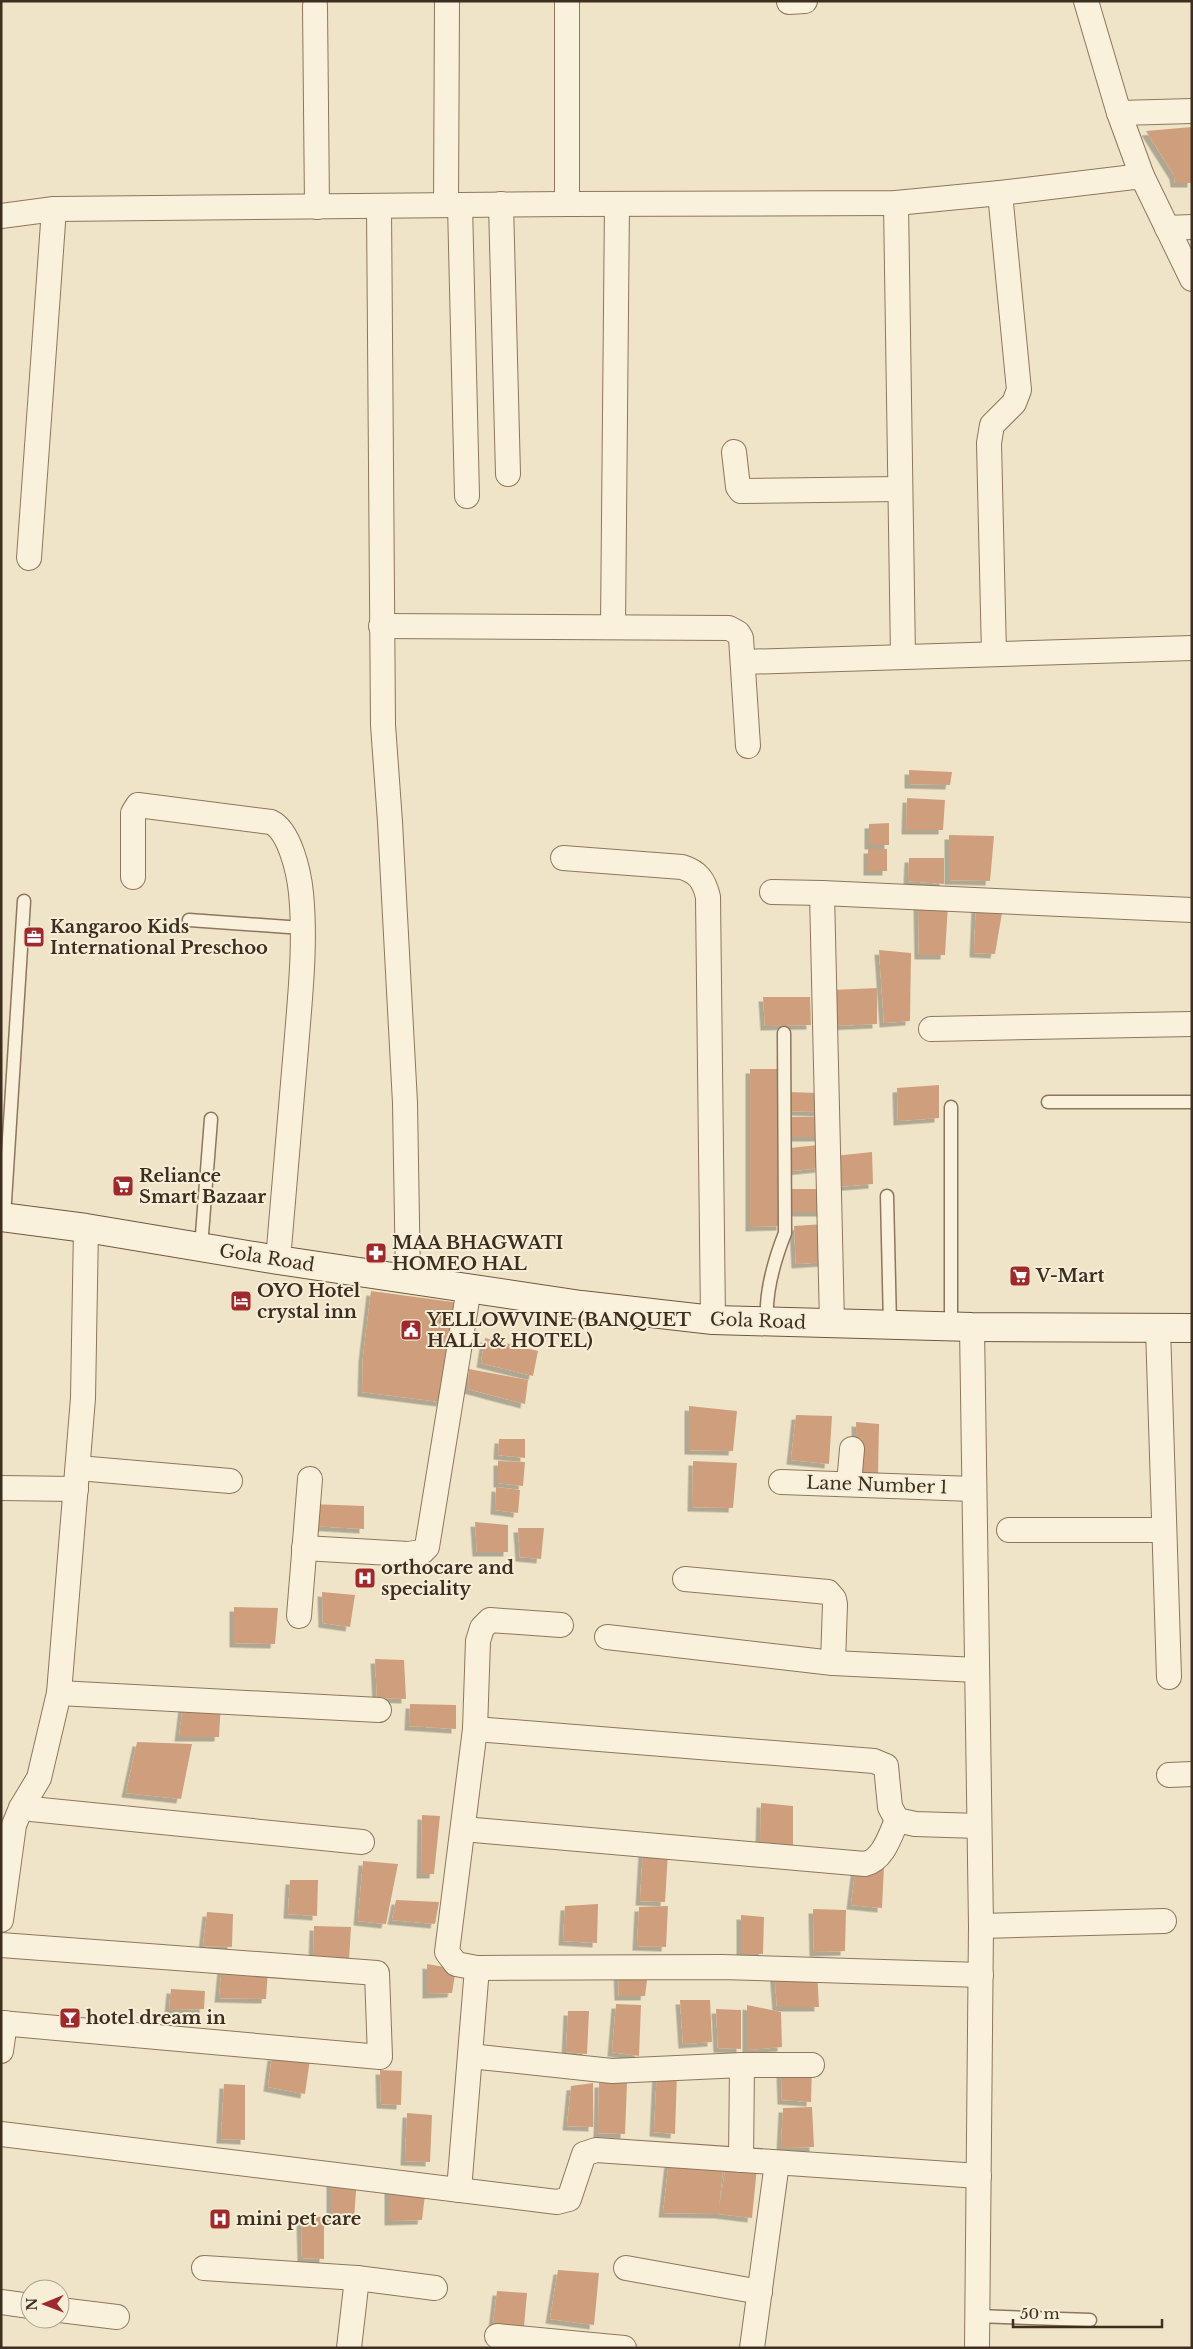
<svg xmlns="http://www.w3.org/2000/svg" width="1193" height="2349" viewBox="0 0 1193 2349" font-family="'Libre Baskerville',serif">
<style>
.building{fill:#cf9f7d;filter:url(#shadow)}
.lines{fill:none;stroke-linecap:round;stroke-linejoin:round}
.lane-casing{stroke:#8d765c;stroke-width:15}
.street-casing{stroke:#8d765c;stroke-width:26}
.secondary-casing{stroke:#6f573f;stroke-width:30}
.lane{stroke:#faf1dc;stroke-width:12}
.street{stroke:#faf1dc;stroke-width:24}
.secondary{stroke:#faf1dc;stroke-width:28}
.labels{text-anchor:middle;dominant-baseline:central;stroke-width:4;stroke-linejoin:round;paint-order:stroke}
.poi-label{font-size:18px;font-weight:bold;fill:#3d2e20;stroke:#f7eed8;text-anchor:start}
.street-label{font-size:18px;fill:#3d2e20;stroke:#f7eed8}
</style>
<defs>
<filter id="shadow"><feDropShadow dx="-4.5" dy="4.5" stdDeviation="0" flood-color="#0004"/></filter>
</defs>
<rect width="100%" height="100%" fill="#f0e4c8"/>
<g class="building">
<path d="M1192,127V183H1175L1174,175L1146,131Z"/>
<path d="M909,770L952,772L950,785L909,784Z"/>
<path d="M907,798L945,800L943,830H906Z"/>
<path d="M889,823V845H869V824Z"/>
<path d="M949,835L994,836L990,881L949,880Z"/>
<rect x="868" y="849" width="19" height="22"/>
<path d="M909,858H944V884L908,881Z"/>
<path d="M918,903L948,904L945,955H919Z"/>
<path d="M976,905L1003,907L995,954L974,953Z"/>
<path d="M879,950L911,953L910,1021L884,1023Z"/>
<path d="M877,988V1024L832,1026L831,990Z"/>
<path d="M763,997H810L811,1025L765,1026Z"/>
<path d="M750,1069H781V1226L750,1227Z"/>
<path d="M939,1085V1118L898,1121L897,1088Z"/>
<path d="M788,1092L820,1093V1112L788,1111Z"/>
<rect x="788" y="1117" width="32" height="20"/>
<path d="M818,1145L820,1168L792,1171L790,1148Z"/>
<path d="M872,1152L873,1184L837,1187L834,1156Z"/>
<rect x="791" y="1189" width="32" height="23"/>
<path d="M824,1224L826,1262L796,1264L794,1226Z"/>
<path d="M371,1291L460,1303L441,1402L362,1392L363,1357Z"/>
<path d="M485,1338L538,1351L533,1376L481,1363Z"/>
<path d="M469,1369L528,1380L525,1404L468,1389Z"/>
<path d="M689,1406L737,1411L733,1451L689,1450Z"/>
<path d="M796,1415L832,1416L829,1464L791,1460Z"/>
<path d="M856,1422L879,1424L878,1476L857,1472Z"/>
<path d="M499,1439H525V1458L498,1455Z"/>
<path d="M498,1461L525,1462L523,1486L498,1483Z"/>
<path d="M693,1461L737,1463L733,1508L692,1507Z"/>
<path d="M496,1487L520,1490L518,1513L495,1510Z"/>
<path d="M311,1504L364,1506V1529L312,1526Z"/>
<path d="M475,1522L508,1525V1552H477Z"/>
<path d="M518,1528H544L541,1559L520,1557Z"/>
<path d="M322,1592L355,1595L350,1627L323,1623Z"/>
<path d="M234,1607L278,1608L275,1644L234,1643Z"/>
<path d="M375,1659L404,1660L406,1699L377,1698Z"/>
<path d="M221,1702L219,1737H179L183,1706Z"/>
<path d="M410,1704L456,1705V1729L409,1726Z"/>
<path d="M137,1742L192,1744L181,1799L126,1793Z"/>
<path d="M761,1803L793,1806V1845L760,1842Z"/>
<path d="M422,1815L440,1816L434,1874H421Z"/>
<path d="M643,1851L668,1853L665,1902L640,1901Z"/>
<path d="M363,1861L398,1864L386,1924L358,1921Z"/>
<path d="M856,1865L884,1866L882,1908L851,1905Z"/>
<path d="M290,1880H318L317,1916L288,1914Z"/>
<path d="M396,1900L439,1902L435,1924L392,1920Z"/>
<path d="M598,1904L597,1943L563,1941L565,1906Z"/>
<path d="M668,1906L666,1947L637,1946L639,1907Z"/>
<path d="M813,1909L846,1910L845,1951L814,1952Z"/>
<path d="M207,1912L233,1914L232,1947L203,1946Z"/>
<path d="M741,1915L764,1917L763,1954H741Z"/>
<path d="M314,1926L351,1927L349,1960L313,1958Z"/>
<path d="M427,1964L456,1969L452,1993L427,1994Z"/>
<path d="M222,1966L268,1970L266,1999L219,1998Z"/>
<path d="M618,1967L648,1972L645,1996H619Z"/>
<path d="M774,1968L817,1970L819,2007H777Z"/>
<path d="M171,1989L205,1991L204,2009L169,2010Z"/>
<path d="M680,2000H710L712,2042L683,2044Z"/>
<path d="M616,2004L641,2005L639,2056L612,2052Z"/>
<path d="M747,2005L781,2012L782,2047L747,2050Z"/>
<path d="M716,2009L741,2010V2049L718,2048Z"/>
<path d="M568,2011H589L587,2054L566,2052Z"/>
<path d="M272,2056L310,2059L305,2094L268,2087Z"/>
<path d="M812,2065L811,2102L782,2100L781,2070Z"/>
<path d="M380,2070L402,2071L401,2105L381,2104Z"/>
<path d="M657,2070L677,2073L675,2134L654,2132Z"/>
<path d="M593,2083V2127L567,2126L571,2086Z"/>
<path d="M599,2083H627L625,2134L598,2133Z"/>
<path d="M224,2084L245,2085V2140L221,2139Z"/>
<path d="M812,2107L814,2147L781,2148L783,2108Z"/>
<path d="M407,2113L432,2115L430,2162L405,2161Z"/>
<path d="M724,2159L719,2208L727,2159L757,2167L752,2218L719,2214L663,2213L669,2161Z"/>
<path d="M331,2177H357L354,2219L331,2218Z"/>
<path d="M389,2185L426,2186L422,2220L389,2221Z"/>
<path d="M301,2216L324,2217V2259L302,2258Z"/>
<path d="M558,2270L599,2273L594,2325L550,2319Z"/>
<path d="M497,2291L527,2293L524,2327L493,2324Z"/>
</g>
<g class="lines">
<g class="lane-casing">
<g id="lane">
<path d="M189,920L302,928"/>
<path d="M1048,1102H1192"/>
<path d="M887,1196L890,1325"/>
<path d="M4,1217L24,901"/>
<path d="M201,1247L211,1119"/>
<path d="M767,1321C765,1292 774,1261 785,1233L784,1033"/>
<path d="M951,1326V1107"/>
<path d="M976,2316L1090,2320"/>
</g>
</g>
<g class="street-casing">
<g id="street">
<path d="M1086,1L1119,113L1142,176"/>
<path d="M789,2L805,1"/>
<path d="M315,6L317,207"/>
<path d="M1119,113L1192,111"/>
<path d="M896,203L903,657"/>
<path d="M501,204L508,474"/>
<path d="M567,204V1"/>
<path d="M446,205L447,1"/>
<path d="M460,205L467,496"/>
<path d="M379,206L383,725L390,822L405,1103L408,1279"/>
<path d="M1,216L54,209L567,204L896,203L1000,193L1142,176L1192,279"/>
<path d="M1167,228L1192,227"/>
<path d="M734,452L738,487L741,491L900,489"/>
<path d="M29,558L54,209"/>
<path d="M381,626L729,628L738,633L741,638L748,746"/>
<path d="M613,626L617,204"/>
<path d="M994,654L989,443L992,425L1014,403L1019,390L1000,193"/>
<path d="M743,662L1192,648"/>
<path d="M563,858L682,867C698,872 704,880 708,897L713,1320"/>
<path d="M133,877V813L138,805L271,822C290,831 299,873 301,893C306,944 300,997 296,1048C290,1119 284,1189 278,1260"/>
<path d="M772,892L822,893L1192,910"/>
<path d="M822,893L832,1323"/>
<path d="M931,1029L1192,1024"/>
<path d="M972,1327L981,1926L977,2348"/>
<path d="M1158,1328L1169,1677"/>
<path d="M78,1468L230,1481"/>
<path d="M781,1482L973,1489"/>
<path d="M849,1484L852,1449"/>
<path d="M1,1488L76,1489"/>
<path d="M1009,1530H1164"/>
<path d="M304,1548L408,1554L422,1552L427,1547L469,1288"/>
<path d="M685,1579L828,1592L834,1599L835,1604L833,1663"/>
<path d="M299,1616L310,1479"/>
<path d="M561,1625L490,1620L482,1628L478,1641L475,1729L447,1952L456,1964L477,1968L722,1967L981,1975"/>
<path d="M607,1637L833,1663L977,1670"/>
<path d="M59,1693L379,1710"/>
<path d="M475,1729L874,1761L886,1766L890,1807L897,1820L915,1824L979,1826"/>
<path d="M1169,1775L1192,1774"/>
<path d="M21,1808L362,1842"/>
<path d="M463,1829L865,1864C883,1860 890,1836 897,1820"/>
<path d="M1,1920L14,1825L21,1808L39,1778L59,1693L83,1398L86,1228"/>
<path d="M981,1926L1164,1921"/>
<path d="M1,1945L377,1973L380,2057L1,2023"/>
<path d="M1,2051L5,2023"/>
<path d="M470,2056L612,2071L742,2065H812"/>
<path d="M1,2134L557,2202L569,2199L584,2154L596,2150L979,2176"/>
<path d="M741,2160L742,2065"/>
<path d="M459,2190L477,1968"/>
<path d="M204,2268L357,2278L435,2288"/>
<path d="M626,2268L760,2292"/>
<path d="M1,2302L30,2306"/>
<path d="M60,2310L117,2317"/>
<path d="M497,2336L624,2348"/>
<path d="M349,2348L357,2278"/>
<path d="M752,2348L777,2163"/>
</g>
</g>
<g class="secondary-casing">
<path id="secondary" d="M1,1217L86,1228L278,1260L581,1305L713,1320L972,1327L1192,1328"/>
</g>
<use href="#lane" class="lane"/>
<use href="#street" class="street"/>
<use href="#secondary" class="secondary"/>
</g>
<defs>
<g id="office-square" transform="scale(1.125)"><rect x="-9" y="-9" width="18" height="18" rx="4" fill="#9e2a2b" stroke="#f7eed8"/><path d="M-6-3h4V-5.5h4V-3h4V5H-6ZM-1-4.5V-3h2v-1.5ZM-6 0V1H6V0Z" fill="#fff"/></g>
<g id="supermarket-square" transform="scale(1.125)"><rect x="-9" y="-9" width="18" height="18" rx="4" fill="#9e2a2b" stroke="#f7eed8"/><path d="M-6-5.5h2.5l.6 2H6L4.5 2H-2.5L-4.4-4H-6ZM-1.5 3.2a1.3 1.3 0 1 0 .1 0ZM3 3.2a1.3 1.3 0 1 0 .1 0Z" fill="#fff"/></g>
<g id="pharmacy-square" transform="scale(1.125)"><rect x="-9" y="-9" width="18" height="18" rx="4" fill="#9e2a2b" stroke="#f7eed8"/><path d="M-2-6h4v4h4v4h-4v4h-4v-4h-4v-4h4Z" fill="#fff"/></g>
<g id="hotel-square" transform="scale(1.125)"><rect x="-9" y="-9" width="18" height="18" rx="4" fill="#9e2a2b" stroke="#f7eed8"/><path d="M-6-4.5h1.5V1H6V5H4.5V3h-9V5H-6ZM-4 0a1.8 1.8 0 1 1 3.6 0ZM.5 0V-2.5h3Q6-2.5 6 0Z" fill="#fff"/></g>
<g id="civic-square" transform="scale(1.125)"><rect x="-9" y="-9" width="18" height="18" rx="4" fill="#9e2a2b" stroke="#f7eed8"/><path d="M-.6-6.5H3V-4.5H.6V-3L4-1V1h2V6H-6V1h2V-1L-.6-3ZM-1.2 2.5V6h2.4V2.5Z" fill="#fff"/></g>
<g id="hospital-square" transform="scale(1.125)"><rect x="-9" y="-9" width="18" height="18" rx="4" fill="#9e2a2b" stroke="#f7eed8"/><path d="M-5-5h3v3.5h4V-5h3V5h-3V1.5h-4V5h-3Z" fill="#fff"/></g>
<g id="bar-square" transform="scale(1.125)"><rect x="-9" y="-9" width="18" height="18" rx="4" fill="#9e2a2b" stroke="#f7eed8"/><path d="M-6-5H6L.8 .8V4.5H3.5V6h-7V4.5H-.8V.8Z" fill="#fff"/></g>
</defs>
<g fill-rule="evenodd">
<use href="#office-square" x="34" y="937"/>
<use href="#supermarket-square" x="123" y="1186"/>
<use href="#pharmacy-square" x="376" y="1253"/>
<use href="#supermarket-square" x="1020" y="1276"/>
<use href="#hotel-square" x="241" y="1301"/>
<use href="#civic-square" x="411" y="1330"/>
<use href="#hospital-square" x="365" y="1578"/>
<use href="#bar-square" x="70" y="2018"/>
<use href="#hospital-square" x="220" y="2219"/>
</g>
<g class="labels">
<g class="poi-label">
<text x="50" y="927">Kangaroo Kids<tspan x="50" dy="21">International Preschoo</tspan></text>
<text x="139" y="1176">Reliance<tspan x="139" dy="21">Smart Bazaar</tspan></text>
<text x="392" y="1243">MAA BHAGWATI<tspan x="392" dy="21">HOMEO HAL</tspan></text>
<text x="1036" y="1276">V-Mart</text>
<text x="257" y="1291">OYO Hotel<tspan x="257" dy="21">crystal inn</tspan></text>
<text x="427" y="1320">YELLOWVINE (BANQUET<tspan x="427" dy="21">HALL &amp; HOTEL)</tspan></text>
<text x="381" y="1568">orthocare and<tspan x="381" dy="21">speciality</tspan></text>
<text x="86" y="2018">hotel dream in</text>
<text x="236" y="2219">mini pet care</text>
</g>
<g class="street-label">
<text transform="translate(267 1258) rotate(9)">Gola Road</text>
<text transform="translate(758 1321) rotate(2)">Gola Road</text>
<text transform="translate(877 1485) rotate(2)">Lane Number 1</text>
</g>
</g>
<rect width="1193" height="2349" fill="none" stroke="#3d2e20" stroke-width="5"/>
<g transform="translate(45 2304) rotate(269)"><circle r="24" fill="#f7eed8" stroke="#ada18e"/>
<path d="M0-4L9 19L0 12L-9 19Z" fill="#9e2a2b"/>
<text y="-8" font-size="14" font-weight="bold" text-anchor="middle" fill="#3d2e20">N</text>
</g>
<path d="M1013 2319v8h149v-8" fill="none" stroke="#3d2e20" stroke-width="2.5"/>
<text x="1020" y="2319" font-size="15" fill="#3d2e20" stroke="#f7eed8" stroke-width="4" paint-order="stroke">50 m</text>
</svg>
